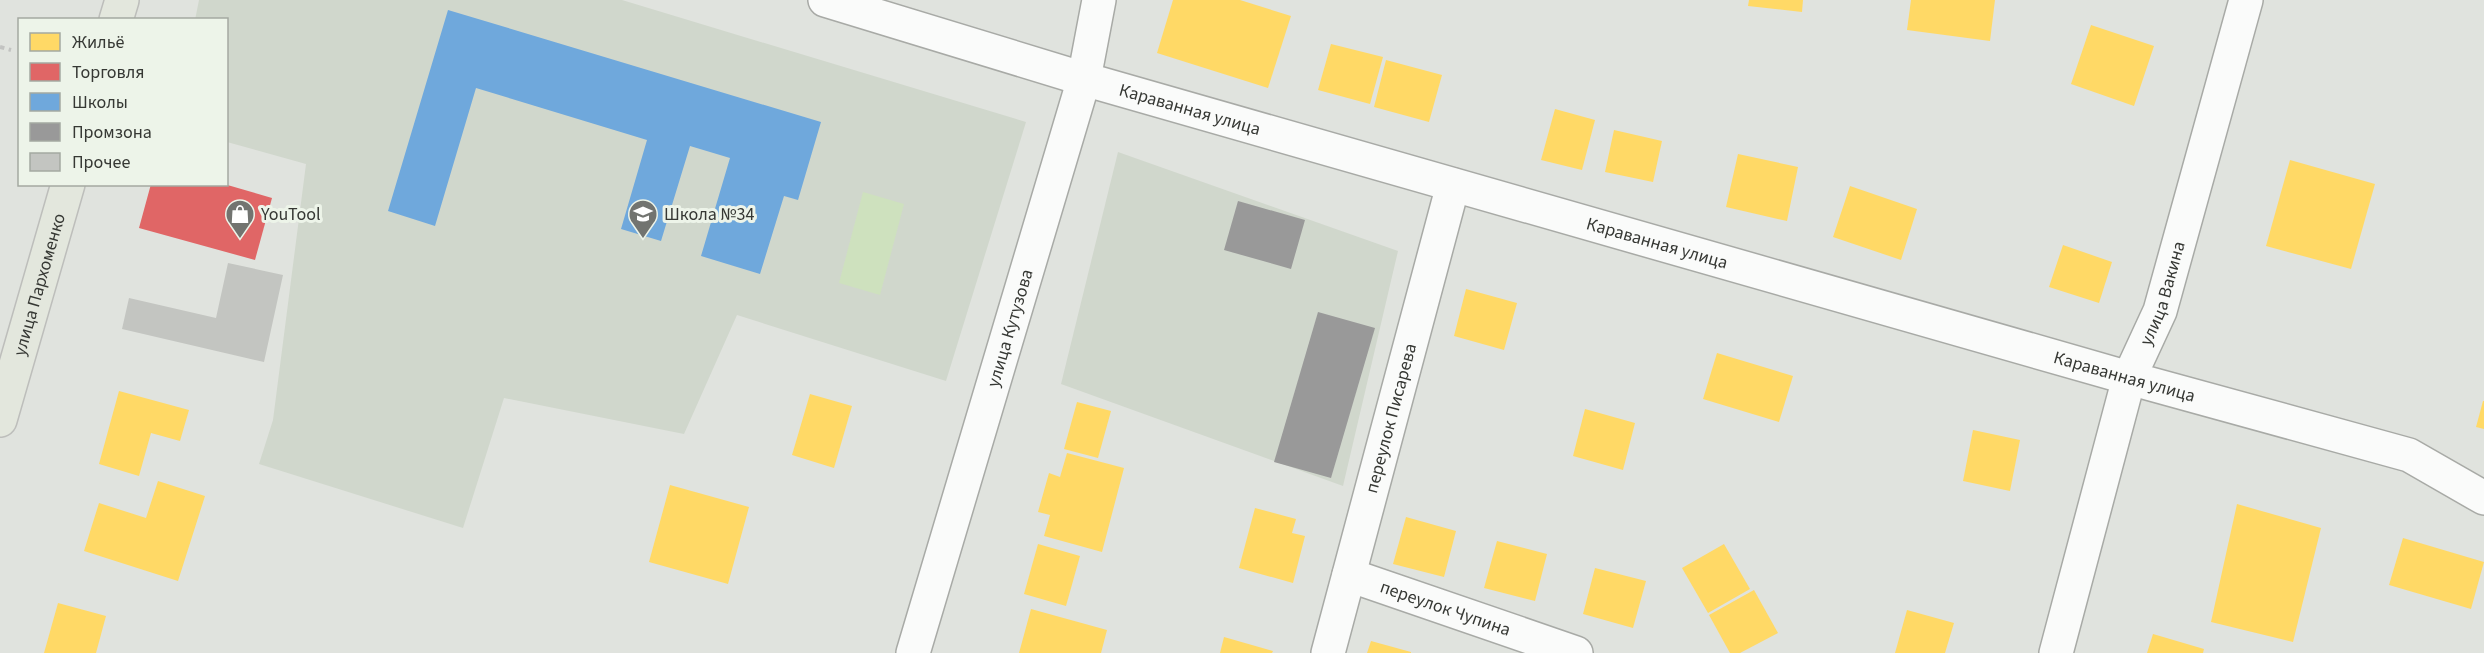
<svg xmlns="http://www.w3.org/2000/svg" width="2484" height="653" viewBox="0 0 2484 653" font-family="'Source Sans 3',sans-serif">
<style>
.built{fill:#d0d7cc}
.green{fill:#cee1be}
.homes{fill:#ffd966}
.shops{fill:#e06666}
.schools{fill:#6fa8dc}
.industry{fill:#999}
.building{fill:#c3c5c1}
.lines{fill:none;stroke-linecap:round;stroke-linejoin:round}
.minor-casing{stroke:#a8aaa6;stroke-width:36}
.major-casing{stroke:#bdbebb;stroke-width:36}
.path{stroke:#c2c3c1;stroke-width:4;stroke-dasharray:4.5 4.5;stroke-linecap:butt}
.minor{stroke:#fafbfa;stroke-width:33}
.major{stroke:#e3e7dd;stroke-width:33}
.labels{text-anchor:middle;dominant-baseline:central;stroke-width:6;stroke-linejoin:round;paint-order:stroke}
.street-label{font-size:18px;fill:#363834;stroke:#edf4e9}
.poi-label{font-size:18px;fill:#363834;stroke:#edf4e9;text-anchor:start}
</style>
<rect width="100%" height="100%" fill="#e0e3de"/>
<g class="built">
<path d="M199,0H622L1026,122L946,381L737,315L684,434L504,398L463,528L259,464L273,420L306,164L227,142L226,20H195Z"/>
<path d="M1118,152L1398,251L1343,486L1061,384Z"/>
</g>
<path class="green" d="M863,192L904,204L880,295L839,283Z"/>
<g class="homes">
<path d="M1173,0H1240L1291,16L1268,88L1157,53Z"/>
<path d="M1749,0H1803L1802,12L1748,6Z"/>
<path d="M1911,0H1995L1990,41L1907,30Z"/>
<path d="M2091,25L2154,46L2134,106L2071,84Z"/>
<path d="M1331,44L1383,57L1370,104L1318,90Z"/>
<path d="M1386,60L1442,75L1429,122L1374,107Z"/>
<path d="M1555,109L1595,120L1582,170L1541,160Z"/>
<path d="M1614,130L1662,141L1653,182L1605,172Z"/>
<path d="M1738,154L1798,167L1787,221L1726,207Z"/>
<path d="M2290,160L2375,184L2351,269L2266,246Z"/>
<path d="M1850,186L1917,209L1901,260L1833,237Z"/>
<path d="M2063,245L2112,262L2099,303L2049,287Z"/>
<path d="M1466,289L1517,303L1504,350L1454,336Z"/>
<path d="M1717,353L1793,376L1779,422L1703,399Z"/>
<path d="M119,391L189,410L180,441L151,433L139,476L99,464Z"/>
<path d="M810,394L852,406L834,468L792,455Z"/>
<path d="M2483,401H2484V429L2476,427Z"/>
<path d="M1077,402L1111,411L1098,458L1064,449Z"/>
<path d="M1585,409L1635,423L1623,470L1573,456Z"/>
<path d="M1973,430L2020,440L2010,491L1963,481Z"/>
<path d="M1067,453L1124,468L1102,552L1044,536L1050,515L1038,512L1049,473L1060,477Z"/>
<path d="M158,481L205,496L178,581L84,551L99,503L146,518Z"/>
<path d="M670,485L749,507L728,584L649,562Z"/>
<path d="M2237,504L2321,528L2293,642L2211,622Z"/>
<path d="M1255,508L1296,519L1292,533L1305,536L1293,583L1239,568Z"/>
<path d="M1406,517L1456,531L1444,577L1393,564Z"/>
<path d="M2403,538L2484,562L2471,609L2389,585Z"/>
<path d="M1497,541L1547,554L1535,601L1484,588Z"/>
<path d="M1038,544L1080,556L1066,606L1024,594Z"/>
<path d="M1724,544L1750,589L1708,613L1682,568Z"/>
<path d="M1595,568L1646,581L1633,628L1583,614Z"/>
<path d="M1754,590L1778,633L1740,653H1730L1709,615Z"/>
<path d="M58,603L106,616L96,653H44Z"/>
<path d="M1031,609L1107,630L1101,653H1019Z"/>
<path d="M1907,610L1954,623L1945,653H1895Z"/>
<path d="M2153,634L2204,649L2203,653H2147Z"/>
<path d="M1224,637L1273,651L1272,653H1220Z"/>
<path d="M1371,641L1411,652V653H1367Z"/>
</g>
<path class="shops" d="M151,184H224L272,198L255,260L139,228Z"/>
<path class="schools" d="M448,10L821,122L798,200L784,196L760,274L701,256L730,158L690,146L661,241L621,229L647,140L476,88L435,226L388,211Z"/>
<g class="industry">
<path d="M1238,201L1305,220L1291,269L1224,250Z"/>
<path d="M1318,312L1375,328L1331,478L1274,462Z"/>
</g>
<path class="building" d="M228,263L283,275L264,362L122,329L129,298L216,318Z"/>
<g class="lines">
<g class="minor-casing">
<g id="minor">
<path id="s1" d="M825,0L1084,79L2129,378L2409,455L2484,498"/>
<path id="s2" d="M1349,575L1576,653"/>
<path id="s3" d="M913,653L1084,79L1099,0"/>
<path id="s4" d="M1328,653L1453,185"/>
<path id="s5" d="M2056,653L2129,378L2160,311L2246,0"/>
</g>
</g>
<g class="major-casing">
<g id="major">
<path d="M116,20L122,0"/>
<path id="s6" d="M0,420L68,184"/>
</g>
</g>
<path class="path" d="M0,47L11,50"/>
<use href="#minor" class="minor"/>
<use href="#major" class="major"/>
</g>
<defs>
<g id="shop-pin" transform="scale(1.5)"><path d="M0 17L-7.5 6A9.5 9.5 0 1 1 7.5 6Z" fill="#727470" stroke="#edf4e9"/><path d="M-5-2.5h2.3a2.7 3.5 0 0 1 5.4 0H5L5.5 6h-11ZM-1.5-2.5h3a1.5 2.3 0 0 0-3 0Z" fill="#fff"/></g>
<g id="school-pin" transform="scale(1.5)"><path d="M0 17L-7.5 6A9.5 9.5 0 1 1 7.5 6Z" fill="#727470" stroke="#edf4e9"/><path d="M0-5L7-2L0 1L-7-2ZM-4 1L0 2.5L4 1V4Q0 6-4 4Z" fill="#fff"/></g>
</defs>
<g fill-rule="evenodd">
<use href="#shop-pin" x="240" y="214"/>
<use href="#school-pin" x="643" y="214"/>
</g>
<g class="labels">
<g class="street-label">
<text stroke="none"><textPath href="#s1" startOffset="381">Караванная улица</textPath></text>
<text stroke="none"><textPath href="#s1" startOffset="867">Караванная улица</textPath></text>
<text stroke="none"><textPath href="#s6" startOffset="141">улица Пархоменко</textPath></text>
<text stroke="none"><textPath href="#s5" startOffset="376">улица Вакина</textPath></text>
<text stroke="none"><textPath href="#s3" startOffset="339">улица Кутузова</textPath></text>
<text stroke="none"><textPath href="#s1" startOffset="1353">Караванная улица</textPath></text>
<text stroke="none"><textPath href="#s4" startOffset="243">переулок Писарева</textPath></text>
<text stroke="none"><textPath href="#s2" startOffset="102">переулок Чупина</textPath></text>
</g>
<g class="poi-label">
<text x="261" y="214">YouTool</text>
<text x="664" y="214">Школа №34</text>
</g>
</g>
<rect x="18" y="18" width="210" height="168" fill="#edf4e9" stroke="#a4a9a1" stroke-width="1.5"/>
<rect x="30" y="33" width="30" height="18" fill="#ffd966" stroke="#a4a9a1" stroke-width="1.5"/>
<text x="72" y="48" font-size="18" fill="#363834">Жильё</text>
<rect x="30" y="63" width="30" height="18" fill="#e06666" stroke="#a4a9a1" stroke-width="1.5"/>
<text x="72" y="78" font-size="18" fill="#363834">Торговля</text>
<rect x="30" y="93" width="30" height="18" fill="#6fa8dc" stroke="#a4a9a1" stroke-width="1.5"/>
<text x="72" y="108" font-size="18" fill="#363834">Школы</text>
<rect x="30" y="123" width="30" height="18" fill="#999999" stroke="#a4a9a1" stroke-width="1.5"/>
<text x="72" y="138" font-size="18" fill="#363834">Промзона</text>
<rect x="30" y="153" width="30" height="18" fill="#c3c5c1" stroke="#a4a9a1" stroke-width="1.5"/>
<text x="72" y="168" font-size="18" fill="#363834">Прочее</text>
</svg>
